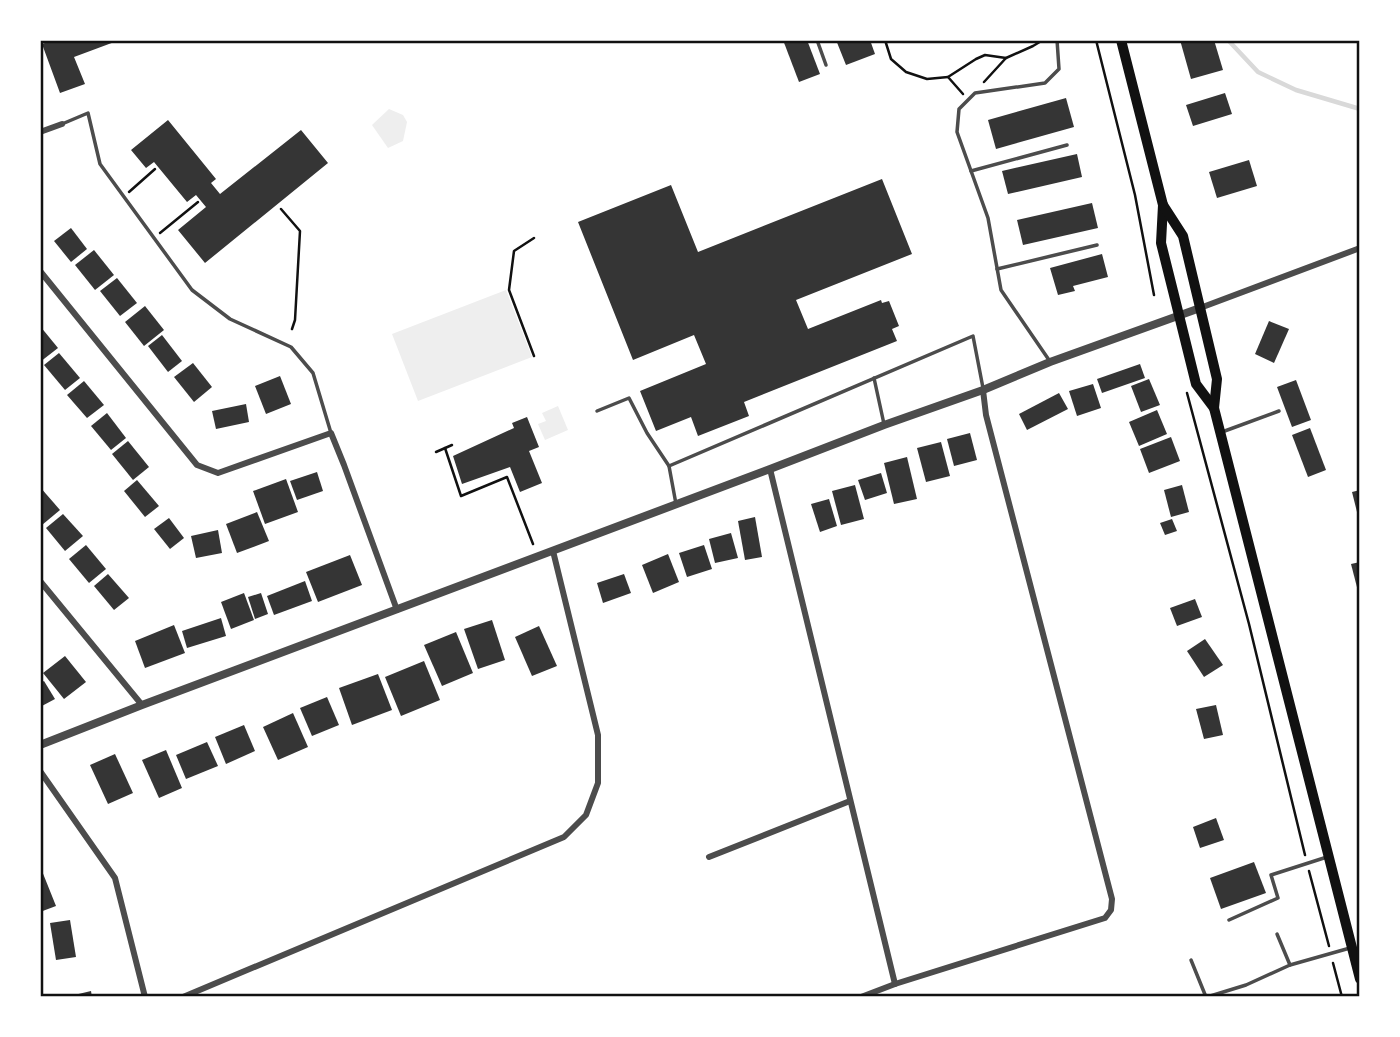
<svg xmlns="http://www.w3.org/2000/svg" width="1400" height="1037" viewBox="0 0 1400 1037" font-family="'Work Sans',sans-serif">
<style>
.green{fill:#eee}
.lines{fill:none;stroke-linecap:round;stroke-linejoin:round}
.stream{stroke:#d9d9d9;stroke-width:4.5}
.building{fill:#353535}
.path{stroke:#111;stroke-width:2.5}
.service{stroke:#4c4c4c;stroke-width:3.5}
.minor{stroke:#4c4c4c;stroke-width:6}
.tertiary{stroke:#4c4c4c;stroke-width:8}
.primary{stroke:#111;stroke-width:10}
.neatline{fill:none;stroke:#111;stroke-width:2.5}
</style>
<rect width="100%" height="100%" fill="#fff"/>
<g class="green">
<path d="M389,109L403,115L407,122L403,141L388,148L372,125Z"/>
<path d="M506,290L532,357L418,401L392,334Z"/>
<path d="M558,406L568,430L545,440L538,424L546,421L542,413Z"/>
</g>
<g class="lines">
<path class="stream" d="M1228,40L1258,72L1296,90L1360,109"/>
</g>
<g class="building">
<path d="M53,40H117V41L74,57L85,84L60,93L42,44Z"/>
<path d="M783,40H807L820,74L799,82Z"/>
<path d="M836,40H870L875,54L846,65Z"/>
<path d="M1180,40H1214L1223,70L1191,79Z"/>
<path d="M1225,93L1232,114L1193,126L1186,105Z"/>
<path d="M1066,98L1074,127L996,149L988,120Z"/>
<path d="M168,120L216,179L211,183L220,194L301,130L328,163L205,263L178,230L206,207L196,195L187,202L154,162L146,168L131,150Z"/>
<path d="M1077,154L1082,177L1008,194L1002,171Z"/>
<path d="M1249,160L1257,186L1217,198L1209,172Z"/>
<path d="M882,179L912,254L796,300L808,329L881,300L882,303L889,301L899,326L892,329L897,341L744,402L749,416L698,436L691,417L656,431L640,391L706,364L694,335L633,360L578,222L671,185L698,252Z"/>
<path d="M1092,203L1098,228L1023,245L1017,220Z"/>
<path d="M71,228L87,249L71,262L54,241Z"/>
<path d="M94,250L114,275L95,290L75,265Z"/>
<path d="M1102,254L1108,277L1073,286L1075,291L1058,295L1050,268Z"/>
<path d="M117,278L137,303L120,316L100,291Z"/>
<path d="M145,306L164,330L144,346L125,322Z"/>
<path d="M1269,321L1289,329L1274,363L1255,354Z"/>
<path d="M40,326L58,348L40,362Z"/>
<path d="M162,335L182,361L168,372L148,346Z"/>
<path d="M59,353L80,378L65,390L44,365Z"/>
<path d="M193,363L212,387L194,402L174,377Z"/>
<path d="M1140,364L1145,378L1102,393L1097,379Z"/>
<path d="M280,376L291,404L266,414L255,386Z"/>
<path d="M1149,379L1160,405L1141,412L1131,386Z"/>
<path d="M1296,380L1311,420L1292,427L1277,387Z"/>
<path d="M84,381L104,405L87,418L67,395Z"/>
<path d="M1093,384L1101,408L1077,416L1069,391Z"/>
<path d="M1059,393L1068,409L1027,430L1019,414Z"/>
<path d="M246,404L249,422L216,429L212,411Z"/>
<path d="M1157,410L1167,434L1139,446L1129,422Z"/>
<path d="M107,413L126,438L111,450L91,426Z"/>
<path d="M527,417L539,447L529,451L542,483L520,492L510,467L462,484L453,456L514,428L512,423Z"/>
<path d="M1310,428L1326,470L1308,477L1292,435Z"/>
<path d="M970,433L977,460L954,466L947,439Z"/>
<path d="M1171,437L1180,461L1149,473L1140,449Z"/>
<path d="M128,441L149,467L133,480L112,454Z"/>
<path d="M941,442L950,476L926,482L917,448Z"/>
<path d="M907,457L917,499L894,504L884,463Z"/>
<path d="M317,472L323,491L297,500L290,481Z"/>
<path d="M881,473L887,493L865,500L858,480Z"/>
<path d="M286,479L298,512L265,524L253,491Z"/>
<path d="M137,480L159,506L145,517L124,491Z"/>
<path d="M855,485L864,519L841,525L832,491Z"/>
<path d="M1182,485L1189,512L1171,517L1164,490Z"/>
<path d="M40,487L60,510L42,525L40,523Z"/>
<path d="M1360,490V520H1359L1352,492Z"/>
<path d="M829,499L837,526L820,532L811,504Z"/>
<path d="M257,512L269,541L237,553L226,524Z"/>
<path d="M63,514L83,536L65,551L46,528Z"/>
<path d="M755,517L762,557L745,560L738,521Z"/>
<path d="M169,518L184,538L170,549L154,529Z"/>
<path d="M1172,519L1177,531L1165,535L1160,523Z"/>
<path d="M218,530L222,553L196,558L191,536Z"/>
<path d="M731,533L738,558L715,563L709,539Z"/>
<path d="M86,545L106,569L89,583L69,559Z"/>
<path d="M704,545L712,569L687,577L679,553Z"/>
<path d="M668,554L679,582L653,593L642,565Z"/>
<path d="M350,555L362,585L318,602L306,572Z"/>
<path d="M1360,562V595H1359L1351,564Z"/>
<path d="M108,574L129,598L114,610L94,586Z"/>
<path d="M624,574L631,593L603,603L597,583Z"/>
<path d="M305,581L312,601L274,615L267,596Z"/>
<path d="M244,593L254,620L231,629L221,602Z"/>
<path d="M261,593L268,614L255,619L248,597Z"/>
<path d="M1195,599L1202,617L1177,626L1170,608Z"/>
<path d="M221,618L226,636L187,648L182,631Z"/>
<path d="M492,620L505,660L478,669L464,629Z"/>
<path d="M174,625L185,653L145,668L135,641Z"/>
<path d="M539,626L557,666L532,676L515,637Z"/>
<path d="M456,632L473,673L442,686L424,645Z"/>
<path d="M1205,639L1223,665L1204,677L1187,651Z"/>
<path d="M65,656L86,682L64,699L43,673Z"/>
<path d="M424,661L440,700L401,716L385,677Z"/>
<path d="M378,674L392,710L352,725L339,688Z"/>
<path d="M44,681L55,699L40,707V683Z"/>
<path d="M327,697L339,725L312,736L300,708Z"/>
<path d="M1216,705L1223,735L1204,739L1196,709Z"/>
<path d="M293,713L308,747L278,760L263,727Z"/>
<path d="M244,725L255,751L226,764L215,737Z"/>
<path d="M207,742L218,766L186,779L176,755Z"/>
<path d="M166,750L182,788L159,798L142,760Z"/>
<path d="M115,754L133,793L108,804L90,765Z"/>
<path d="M1216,818L1224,840L1200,848L1193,827Z"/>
<path d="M1254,862L1266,893L1221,909L1210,878Z"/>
<path d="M40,866L56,906L40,912Z"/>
<path d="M70,920L76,957L56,960L50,923Z"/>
<path d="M91,991L92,997H70V996Z"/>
</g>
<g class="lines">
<g class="path">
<path d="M885,40L891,59L906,72L927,79L948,77"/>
<path d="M1096,40L1135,195L1154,295"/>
<path d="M984,82L1006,58L1033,46L1043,40"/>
<path d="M963,94L948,77L976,59L985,55L1006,58"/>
<path d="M129,192L155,169"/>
<path d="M281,209L300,231L295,320L292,329"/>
<path d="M160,233L198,202"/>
<path d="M534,238L514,251L509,290L534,356"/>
<path d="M1187,393L1249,624L1305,855"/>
<path d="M445,448L461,496L507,477L533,544"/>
<path d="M436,452L452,445"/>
<path d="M1309,871L1329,946"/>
<path d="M1333,963L1342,997"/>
</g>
<g class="service">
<path d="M817,40L826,65"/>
<path d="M62,124L88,113L100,164L192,290L230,319L291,347L313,373L331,433"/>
<path d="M971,171L1067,145"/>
<path d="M997,269L1097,245"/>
<path d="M1049,360L1001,290L988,218L957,132L959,109L975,93L1045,83L1059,69L1057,40"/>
<path d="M874,378L884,424"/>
<path d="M597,411L629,398L647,433L669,466"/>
<path d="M1222,432L1279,411"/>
<path d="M676,504L669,466L973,336L983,388"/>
<path d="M1229,920L1278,898L1271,875L1327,857"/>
<path d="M1277,934L1290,965"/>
<path d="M1191,960L1206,997"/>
<path d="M1207,997L1246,985L1290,965L1350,948"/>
</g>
<g class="minor">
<path d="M40,132L62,124"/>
<path d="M40,271L197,465L218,473L331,433L344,465L397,610"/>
<path d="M1200,308L1360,248"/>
<path d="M770,469L895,984"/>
<path d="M40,581L142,705"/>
<path d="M40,771L115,878L145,997"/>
<path d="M709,857L850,801"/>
<path d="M183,997L564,837L586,815L598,783V735L553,551"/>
<path d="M861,997L895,984L1105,918L1111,910L1112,899L986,415L983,390"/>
</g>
<path class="tertiary" d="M40,745L142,705L770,469L884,425L983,390L1050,362L1200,308"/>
<g class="primary">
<path d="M1121,40L1163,205L1161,243L1173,291L1196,384L1214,408L1360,979"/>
<path d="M1163,205L1183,236L1217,379L1214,408"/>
</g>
</g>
<rect width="1400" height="1037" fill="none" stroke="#ffffff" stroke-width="84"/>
<rect x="42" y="42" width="1316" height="953" class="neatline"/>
</svg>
